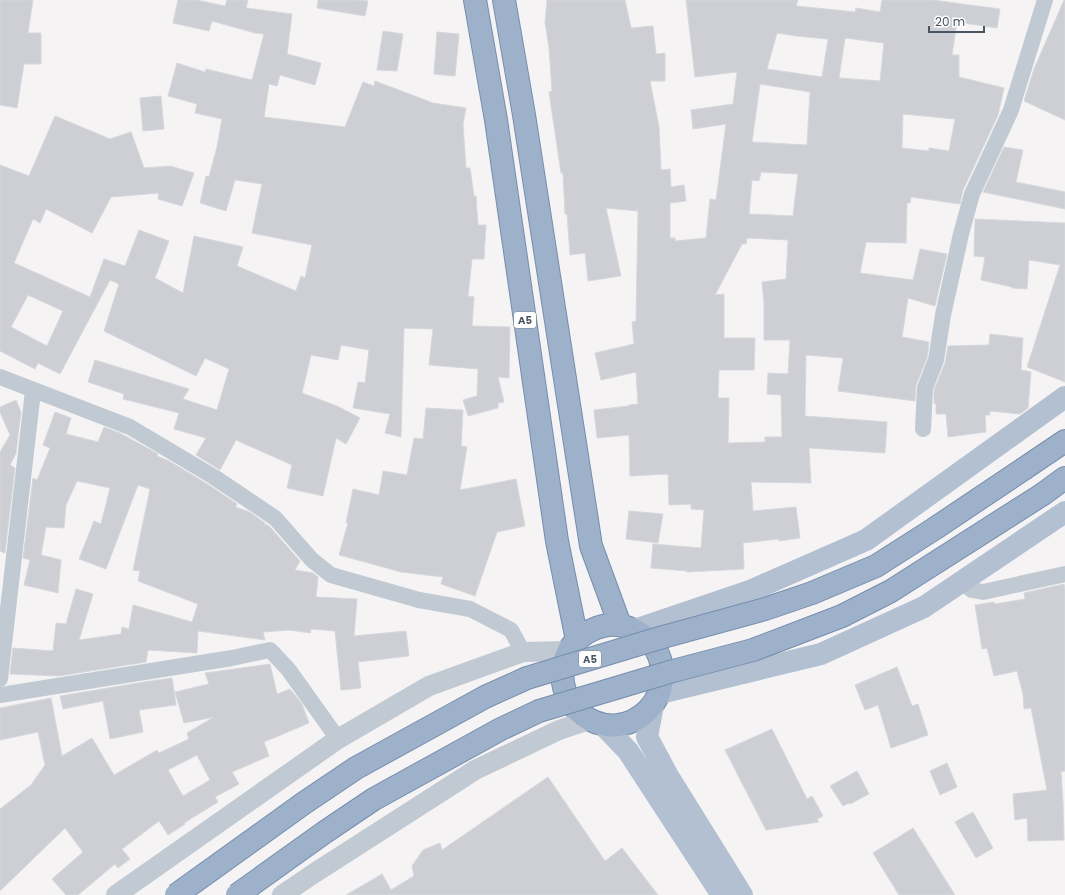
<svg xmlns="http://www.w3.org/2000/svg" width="1065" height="895" viewBox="0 0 1065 895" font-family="Poppins,sans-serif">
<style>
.building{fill:#cdcfd5;stroke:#d7d8de;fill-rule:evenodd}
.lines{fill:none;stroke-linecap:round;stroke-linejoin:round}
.trunk-casing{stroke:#758dae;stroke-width:24}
.minor{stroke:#c1c9d2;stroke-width:16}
.tertiary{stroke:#c1c9d2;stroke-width:20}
.primary{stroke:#b2c0d2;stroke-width:22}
.trunk{stroke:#9eb1ca;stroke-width:22}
.trunk-bridge-casing{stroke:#758dae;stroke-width:24;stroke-linecap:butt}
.trunk-bridge{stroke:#9eb1ca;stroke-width:22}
.labels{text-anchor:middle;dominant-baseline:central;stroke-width:4;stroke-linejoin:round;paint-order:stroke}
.shield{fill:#fff;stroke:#808890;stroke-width:1}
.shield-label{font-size:10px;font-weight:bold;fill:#495561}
</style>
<rect width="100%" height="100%" fill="#f5f3f3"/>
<g class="building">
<path d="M0,0H33L28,33H41V64H24L17,108L0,105Z"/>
<path d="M178,0H197L225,6L227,0H248L246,8L292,14L287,54L321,63L315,85L280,75L277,86L269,84L264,117L345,127L363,82L374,86L375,81L433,103L466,108L463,124L466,168H470L474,196H476L478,225H486L484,259H472L468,296L474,297L472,326L510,327L509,378L498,377L504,402L498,403V408L468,416L463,400L477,396L478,369L429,365L433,329L404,328L401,437L385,433L390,414L353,408L358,382L365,383L369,350L341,345L338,360L311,355L302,393L337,406L360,418L346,444L336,438L323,496L287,488L292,465L236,440L220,470L196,455L206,438L174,429L179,413L123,399L124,394L88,382L95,360L189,389L183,399L217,410L229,369L205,358L196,376L104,331L119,284L110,280L60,374L38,363L35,369L0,351V165L29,176L55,116L110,139L131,132L144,168L170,166L194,173L182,206L158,199L159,193L111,197L92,233L46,209L40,223L33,219L14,263L90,297L104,259L125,266L139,230L169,241L155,278L183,293L194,236L243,247L237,266L296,291L301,276L305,278L312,245L252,233L262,184L235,180L226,211L200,203L206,176L209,177L217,147L222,119L195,113L197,104L168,96L177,63L205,72L206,69L252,80L264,34L255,33L212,21L209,31L173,23ZM28,295L63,311L47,346L11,327Z"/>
<path d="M318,0H359L368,1L365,16L317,8Z"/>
<path d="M547,0H625L631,28L653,26L656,54L665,53V81H650L659,127L661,170L670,169L671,187L684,185L686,201L670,203V238H675V241L706,238L710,199L716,200L726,124L693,129L691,110L733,104L737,72L695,77L686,0H798L796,6L855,12L856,8L880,12L882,0H933L1000,9L997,28L957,22L952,55H959V77L1004,88L998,115L963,190L960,204L911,197L910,203H907L906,243L866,242L860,273L913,280L920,249L947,254L935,306L908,298L902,337L929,342L927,358L916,385L915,401L838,391L843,358L806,355L805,416L887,422L885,453L809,448L811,483L751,482L753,511L796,507L800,538L779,541V539L743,543L744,569L687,572V571L651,568L653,544L701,548L704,510L691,509V504L669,505L668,474L630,476L629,435L597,438L594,410L629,406V405L638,404L636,372L601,380L595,353L634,344L632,322L636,321L638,211L606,208L621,276L588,281L585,253L570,255L567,214H565L563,173H561L549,92L552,91L549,48L545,22ZM777,33L796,36L828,39L822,77L767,69ZM845,38L884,43L880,81L839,78ZM760,84L810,92L807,145L752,142ZM903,114L955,119L949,151L929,148V151L902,148ZM761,172L798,174L793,216L749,214L752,180L759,181ZM747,238L788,240L786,279L762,282L764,304V340H790L788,374L768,373L767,394L781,395L782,437H765V442L728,443L729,398H718L719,370H754L755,338H724V294L715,295L742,244H746Z"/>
<path d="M1064,0H1065V120L1024,101L1034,69Z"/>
<path d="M383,31L403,34L397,71L377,70Z"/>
<path d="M437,32L459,34L455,76L434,74Z"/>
<path d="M161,96L164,129L143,131L140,98Z"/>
<path d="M1004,147L1023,150L1016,182L1065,192V209L983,192Z"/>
<path d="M975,219L1065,223V382L1027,367L1060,265L1029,260L1027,289L1012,288V287L981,280L985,257L974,256Z"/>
<path d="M990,334L1023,338L1021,370L1031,372L1028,408L1020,414L990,411V415H985L986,432L948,437L946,414H936V404L934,403V390L945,363L948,346L989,345Z"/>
<path d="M16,400L21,412L16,453L10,465L15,468L5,553L0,551V452L10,435L0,412V407Z"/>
<path d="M426,408L463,410L461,446L467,447L460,490L516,479L525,526L497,532L475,596L441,584L443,577L401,572L339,555L348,523H346L353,489L379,495L383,471L407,475L414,438L423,439Z"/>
<path d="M55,412L71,418L66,434L98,442L104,427L120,433L158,454L157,456L169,461L209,485L237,504L235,507L250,512L265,523L264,524L269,526L300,561L295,570L313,573L318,577L316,597L357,599L354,636L406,631L409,656L358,662L361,688L341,690L335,631L311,629L310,633L290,630L263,632L265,640L198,631L197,653L148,650L146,662L59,676L10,674L13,648L53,651L56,623L66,624L76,589L93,594L79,640L121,634L122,627L129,629L133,605L192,622L198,604L138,581L140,571L133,570L150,489L138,485L106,569L79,559L94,521L101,524L110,488L77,481L66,505L64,528L46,527L41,555L61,560L58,593L24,585L30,560L23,558L33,478L37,480L50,448L43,445Z"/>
<path d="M629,511L663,514L658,543L626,539Z"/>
<path d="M1064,584L1065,590V771L1061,772L1063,802L1064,840L1028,841L1027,818L1015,820L1013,794L1047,790L1031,708L1024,709L1023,694L1017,671L994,676L987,648L982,649L975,605L994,602L995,604L1025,599L1024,593Z"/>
<path d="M270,664L277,694L290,689L302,704L309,723L264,742L269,756L232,772L239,784L215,797L218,802L184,823L185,824L168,835L159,821L122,849L130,859L118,868L115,864L78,895H66L52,879L83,852L65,828L0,891V809L31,785L45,765L38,732L0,740V708L51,698L62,756L92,738L114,775L157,750L159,753L189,739L187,733L214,717L184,723L175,692L209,684L205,673ZM197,755L210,780L183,796L168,770Z"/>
<path d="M897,667L912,706L918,704L928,735L891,748L878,705L865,710L855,685Z"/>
<path d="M172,678L176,705L139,710L143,732L110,739L103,701L63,709L60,696L144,682Z"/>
<path d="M772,729L807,799L812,796L823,816L817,819L819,822L766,830L725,750Z"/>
<path d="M947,763L957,787L940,795L930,771Z"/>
<path d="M857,771L869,794L850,804L849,803L843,806L830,786Z"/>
<path d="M548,777L605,861L622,848L658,895H346L382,874L391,890L414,876L412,866L423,850L440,843L442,850Z"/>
<path d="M973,812L993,848L976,858L955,822Z"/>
<path d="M913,828L955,895H899L873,853Z"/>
</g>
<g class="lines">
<g class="trunk-casing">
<g id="trunk">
<path d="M475,0L496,120L557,541L577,640C574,643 570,647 568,652C543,703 607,751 648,710C659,699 663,685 662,669C660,641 630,620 603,626C593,628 585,633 577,640"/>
<path d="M504,0L524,115L591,546L620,625"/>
<path d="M1025,468L1065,441"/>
<path d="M1043,494L1065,478"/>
</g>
</g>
<g class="minor">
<path d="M0,377L130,427L214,477L275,518L312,560L331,575L419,600L470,609L511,630L523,652"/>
<path d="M923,429L925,388L936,360L943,315L961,234L972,194L1011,110L1045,0"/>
<path d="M961,582L972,590L983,592L1065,574"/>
<path d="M0,679L33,391"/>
<path d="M0,695L232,658L270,650L288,669L338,739"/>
</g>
<g class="tertiary">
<path d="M116,895L338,739L429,686L523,652L568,651"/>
<path d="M282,895L313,874L475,770L559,730L589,720"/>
</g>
<g class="primary">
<path d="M635,630L750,591L866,540L1065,397"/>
<path d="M660,693L821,654L924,607L1065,512"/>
<path d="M653,705L647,737L668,776L742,895"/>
<path d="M603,725L628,751L722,895"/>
</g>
<use href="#trunk" class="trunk"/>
<g class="trunk-bridge-casing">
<g id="trunk-bridge">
<path d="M176,895L304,803L356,768L485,697L527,678L663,637L765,609L812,593L876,566L934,529L1025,468"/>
<path d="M237,895L325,832L374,799L501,729L539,711L673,671L753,650L842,616L891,591L1043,494"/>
</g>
</g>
<use href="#trunk-bridge" class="trunk-bridge"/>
</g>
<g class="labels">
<g class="shield">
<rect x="514" y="312" width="22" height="16" rx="3"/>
<rect x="579" y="651" width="22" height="16" rx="3"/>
</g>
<g class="shield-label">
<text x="525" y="320">A5</text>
<text x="590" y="659">A5</text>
</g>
</g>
<path d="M929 26v6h55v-6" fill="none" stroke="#495561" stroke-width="2"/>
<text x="935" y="26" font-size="12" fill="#495561" stroke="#ffffff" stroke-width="3" paint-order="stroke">20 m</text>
</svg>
